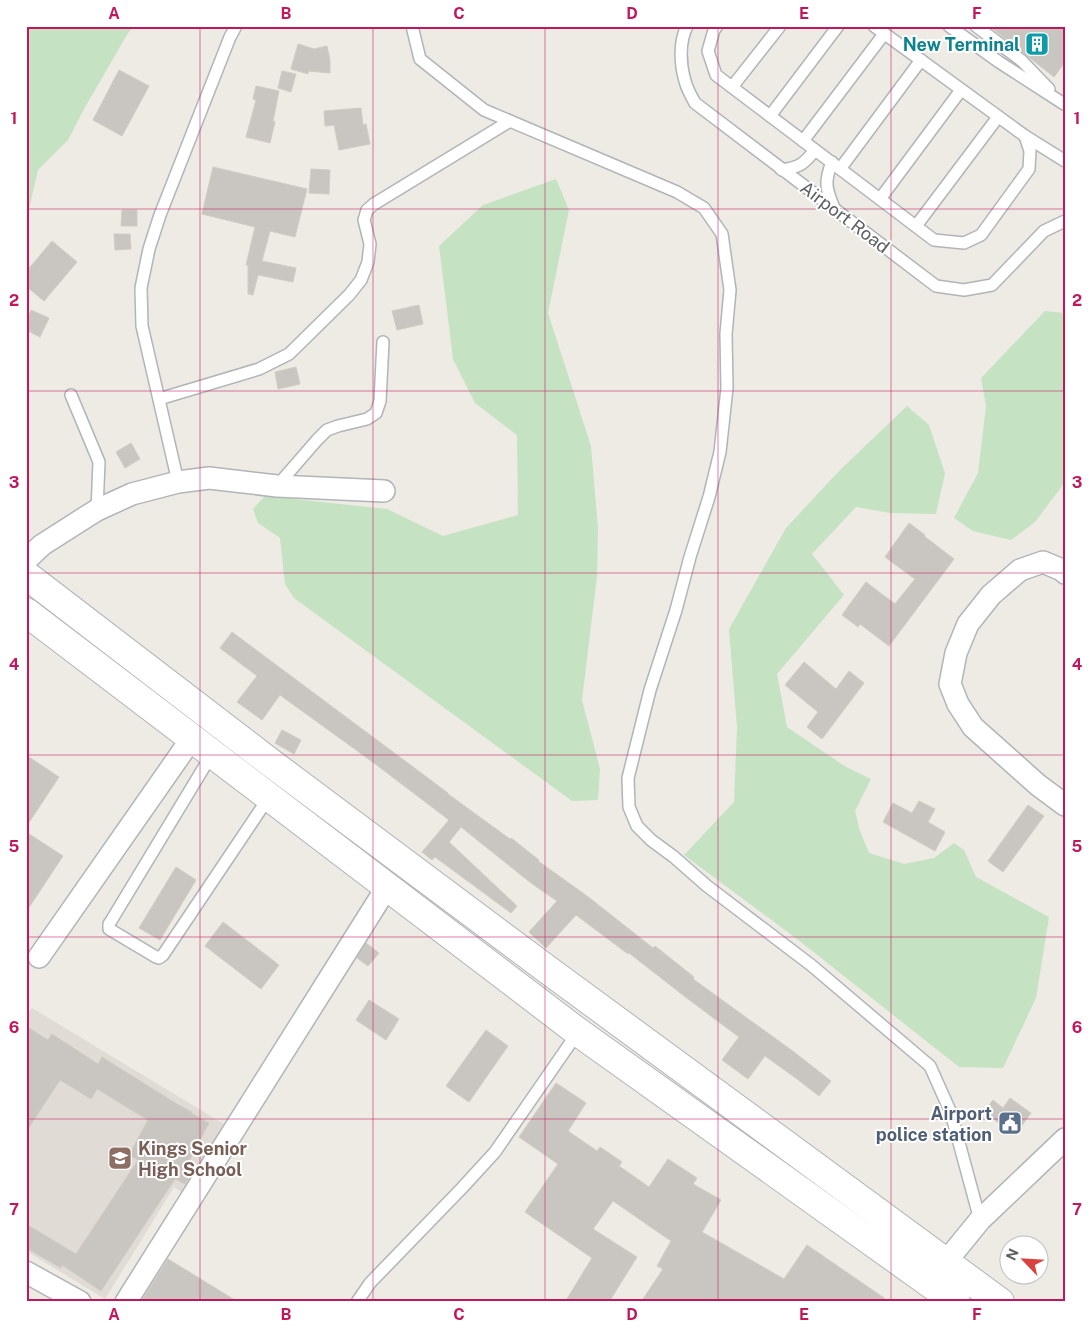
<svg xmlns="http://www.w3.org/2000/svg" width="1091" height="1328" viewBox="0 0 1091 1328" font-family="'Public Sans',sans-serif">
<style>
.education{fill:#e0dcd5}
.green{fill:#c5e2c3}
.building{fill:#c9c5c1;stroke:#d1ccc3}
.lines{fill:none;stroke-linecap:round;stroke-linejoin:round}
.lane-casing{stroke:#b1b4b8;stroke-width:14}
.street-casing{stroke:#b1b4b8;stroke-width:24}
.secondary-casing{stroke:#b0b4b8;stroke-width:30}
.lane{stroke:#fff;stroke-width:11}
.street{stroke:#fff;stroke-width:21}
.secondary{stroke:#fff;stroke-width:28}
.grid{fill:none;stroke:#c2185b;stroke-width:1;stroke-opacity:0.55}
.labels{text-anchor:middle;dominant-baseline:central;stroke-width:4;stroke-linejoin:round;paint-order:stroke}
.culture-label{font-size:18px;font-weight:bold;fill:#0d838f;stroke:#fff;text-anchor:end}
.street-label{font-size:18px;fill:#5c6063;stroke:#fff}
.service-label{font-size:18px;font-weight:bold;fill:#4e5e75;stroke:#fff;text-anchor:end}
.education-label{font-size:18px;font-weight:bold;fill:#785e54;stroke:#fff;text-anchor:start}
.neatline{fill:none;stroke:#c2185b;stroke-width:2}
.grid-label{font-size:16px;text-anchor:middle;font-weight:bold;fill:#c2185b}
</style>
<rect width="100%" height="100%" fill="#edebe4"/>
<path class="education" d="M32,1008L232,1129L190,1198L174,1187L105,1299L26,1251V1016Z"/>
<g class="green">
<path d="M26,26H134L128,33L84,109L68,140L38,170L26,222Z"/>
<path d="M556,179L569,210L548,313L591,446L598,529L597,576L582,700L600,769L598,800L572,801L294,598L285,584L280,538L258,523L253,509L265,496L387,509L443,536L518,515L517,435L475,403L453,359L439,246L483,205Z"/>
<path d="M1045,311L1065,313V482L1035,522L1011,540L973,531L954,518L978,473L986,406L981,378Z"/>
<path d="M907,406L929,425L945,473L936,514L890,513L856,507L812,554L844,595L777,674L787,727L846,767L871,779L855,811L860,831L869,853L904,864L934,858L954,843L964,850L976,877L1049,917L1036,998L1003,1068L959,1067L797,939L684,855L734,802L737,727L729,629L786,528L839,471Z"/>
</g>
<g class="building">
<path d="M989,26H1065V62L1054,77Z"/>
<path d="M298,44L314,49L327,46L330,60V73L308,71V74L291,69Z"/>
<path d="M119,70L149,86L122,136L93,120Z"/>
<path d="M282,71L296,74L291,92L278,88Z"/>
<path d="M256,86L279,91L273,121L275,122L270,143L246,137L256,100L253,99Z"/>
<path d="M361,108L363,125L366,124L370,144L339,150L334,125L325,126L324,111Z"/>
<path d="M213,167L307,189L295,237L270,231L262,261L296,268L293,282L258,275L253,295L248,294V265H246L255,227L202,214Z"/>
<path d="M311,169L330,170L329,194L309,193Z"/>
<path d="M122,210H137V226H121Z"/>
<path d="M114,234H130L131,249L115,250Z"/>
<path d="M52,241L77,262L44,301L26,286V272Z"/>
<path d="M419,305L423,324L397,330L392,311Z"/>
<path d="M31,310L49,318L40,337L26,330V321Z"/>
<path d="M296,367L300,384L278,389L275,372Z"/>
<path d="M131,443L140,459L125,468L116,452Z"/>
<path d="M909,523L925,535L924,536L954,559L889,646L860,624L858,627L842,615L866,582L895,604L915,579L885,557Z"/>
<path d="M232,632L448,793V794L510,839L511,838L539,860L538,861L587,896L653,948L655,946L694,977L693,979L794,1052L831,1081L819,1096L797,1079L765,1056L748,1079L722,1060L739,1037L688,999L629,953L628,954L576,915L546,948L529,932L557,901L531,883L461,827L449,842L517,906L511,913L435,857L432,860L422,852L449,820L374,763L280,695L262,720L237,702L257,676L220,648Z"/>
<path d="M804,662L836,689L849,671L864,683L822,739L807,727L818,712L785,685Z"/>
<path d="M282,730L301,740L294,754L275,743Z"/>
<path d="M26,755L59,777L26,827Z"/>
<path d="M919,801L935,809L928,822L945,832L935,851L883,822L893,803L912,813Z"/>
<path d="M1028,805L1044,816L1003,872L988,861Z"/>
<path d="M26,832L63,856L26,912Z"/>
<path d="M176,867L196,880L160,940L139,928Z"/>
<path d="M223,922L279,965L261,989L205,946Z"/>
<path d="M366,943L379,953L368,966L357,958Z"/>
<path d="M369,1000L399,1019L386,1040L356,1020Z"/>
<path d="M26,1026L48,1040L52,1034L98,1064L102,1057L177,1104L192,1112L191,1113L209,1123L188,1163L196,1167L185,1184L175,1179L101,1291L62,1265L61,1268L26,1248V1224L76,1254L138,1160L129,1155L148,1120L97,1089L91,1099L60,1080L26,1132Z"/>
<path d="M486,1030L508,1046L469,1102L446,1086Z"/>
<path d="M556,1083L586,1103L568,1131L597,1151L600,1147L622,1162L619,1166L649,1187L668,1159L697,1178L693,1184L721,1200L702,1232L784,1279L807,1245L890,1302H641L663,1269L657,1266L671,1241L613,1201L593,1229L637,1257L609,1302H565L592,1258L525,1212L558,1164L519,1137Z"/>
<path d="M1010,1098L1031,1113L1015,1135L984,1112L993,1100L1003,1108Z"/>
<path d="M168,1259L238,1302H141Z"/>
</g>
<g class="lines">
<g class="lane-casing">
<g id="lane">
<path d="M412,26L420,59L484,110L677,192L704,208L722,234L730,290L726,334L727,388L720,452L709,497L690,557L676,610L650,690L628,778L629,807L637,826L651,840L674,857L707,886L811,965L930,1066L951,1113L980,1220"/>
<path d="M687,26C679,42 680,64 685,81C687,89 691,96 695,103L936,286L964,290L992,285L1044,231L1065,221"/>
<path d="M717,26L714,30L708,51L716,75L934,240L964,243L981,235L1029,169L1030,151L1025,136"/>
<path d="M874,26L1025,136L1065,161"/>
<path d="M949,26L999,62L1064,104"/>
<path d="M976,26L1022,61L1049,89"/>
<path d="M732,87L780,26"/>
<path d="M770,116L838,26"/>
<path d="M803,141L884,34"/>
<path d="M832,162C824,182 826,189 834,208"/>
<path d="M780,168L782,170C800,167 804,164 815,150"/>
<path d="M840,169L921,60"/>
<path d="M880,199L961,90"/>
<path d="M916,226L998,117"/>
<path d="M71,395L99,462L97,510"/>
<path d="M159,399L259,369L289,354L349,295L361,280L368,262L370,244L364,220L367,210L374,204L510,121"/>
<path d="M178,482L142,326L141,288L149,249L160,215L230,37L236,26"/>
<path d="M277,486L317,440L327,430L338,426L367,419L376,413L380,401L383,342"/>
<path d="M212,754L111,921L109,924V929L156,957L159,958L163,955L269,797"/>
<path d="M357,1302L370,1283L462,1188L495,1152L578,1032"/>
</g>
</g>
<g class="street-casing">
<g id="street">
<path d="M26,560L42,545L97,510L132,494L178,482L209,478L277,486L384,491"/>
<path d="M1065,573L1062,570L1043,562L1020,570L991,595L968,624L956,653L950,684L958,704L973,727L1038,785L1065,805"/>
<path d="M39,957L192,738"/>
<path d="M26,1272L80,1302"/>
<path d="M936,1274L980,1220L1065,1139"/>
<path d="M126,1302L387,887"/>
</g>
</g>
<g class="secondary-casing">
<g id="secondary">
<path d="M26,575L275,766L548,970L1000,1302"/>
<path d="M26,612L578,1032L956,1302"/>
</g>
</g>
<use href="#lane" class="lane"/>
<use href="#street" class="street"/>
<use href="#secondary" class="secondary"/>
</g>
<path class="grid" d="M200,26V1302M373,26V1302M545,26V1302M718,26V1302M891,26V1302M26,209H1065M26,391H1065M26,573H1065M26,755H1065M26,937H1065M26,1119H1065"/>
<defs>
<g id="building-square" transform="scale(1.25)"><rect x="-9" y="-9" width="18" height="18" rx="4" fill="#0f9aa8" stroke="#fff"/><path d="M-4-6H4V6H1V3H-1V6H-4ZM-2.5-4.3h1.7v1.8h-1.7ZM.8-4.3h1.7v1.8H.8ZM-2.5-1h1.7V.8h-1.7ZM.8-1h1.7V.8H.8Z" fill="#fff"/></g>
<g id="civic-square" transform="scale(1.25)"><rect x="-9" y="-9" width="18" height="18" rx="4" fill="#5c6f8a" stroke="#fff"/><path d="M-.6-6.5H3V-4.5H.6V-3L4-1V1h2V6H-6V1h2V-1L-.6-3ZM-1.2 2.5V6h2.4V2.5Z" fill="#fff"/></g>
<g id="school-square" transform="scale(1.25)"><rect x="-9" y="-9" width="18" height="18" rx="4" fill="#8d6e63" stroke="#fff"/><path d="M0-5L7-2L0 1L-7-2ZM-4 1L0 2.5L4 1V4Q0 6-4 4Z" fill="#fff"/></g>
</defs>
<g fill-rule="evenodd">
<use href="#building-square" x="1037" y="44"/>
<use href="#civic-square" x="1010" y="1123"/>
<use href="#school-square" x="120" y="1158"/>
</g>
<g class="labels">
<g class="culture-label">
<text x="1020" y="44">New Terminal</text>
</g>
<g class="street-label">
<text transform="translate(845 217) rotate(37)">Airport Road</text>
</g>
<g class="service-label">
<text x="992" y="1113">Airport<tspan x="992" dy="21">police station</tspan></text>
</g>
<g class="education-label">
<text x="138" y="1148">Kings Senior<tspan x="138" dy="21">High School</tspan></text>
</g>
</g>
<rect width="1091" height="1328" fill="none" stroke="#ffffff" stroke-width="55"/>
<g transform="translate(1024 1260) rotate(295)"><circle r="24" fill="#ffffff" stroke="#bebfc1"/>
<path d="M0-4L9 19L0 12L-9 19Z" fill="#d8423f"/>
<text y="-8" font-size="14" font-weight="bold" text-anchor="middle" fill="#5c6063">N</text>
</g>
<rect x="28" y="28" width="1036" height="1272" class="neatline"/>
<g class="grid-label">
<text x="114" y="19">A</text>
<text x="286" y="19">B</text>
<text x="459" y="19">C</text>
<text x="632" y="19">D</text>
<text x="804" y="19">E</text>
<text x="977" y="19">F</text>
<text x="14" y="124">1</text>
<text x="1077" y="124">1</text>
<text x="14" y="306">2</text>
<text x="1077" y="306">2</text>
<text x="14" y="488">3</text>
<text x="1077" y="488">3</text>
<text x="14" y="670">4</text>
<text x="1077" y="670">4</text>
<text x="14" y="852">5</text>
<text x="1077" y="852">5</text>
<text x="14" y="1033">6</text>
<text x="1077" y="1033">6</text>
<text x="14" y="1215">7</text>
<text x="1077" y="1215">7</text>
<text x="114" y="1320">A</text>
<text x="286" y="1320">B</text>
<text x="459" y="1320">C</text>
<text x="632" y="1320">D</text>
<text x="804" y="1320">E</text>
<text x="977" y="1320">F</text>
</g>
</svg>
